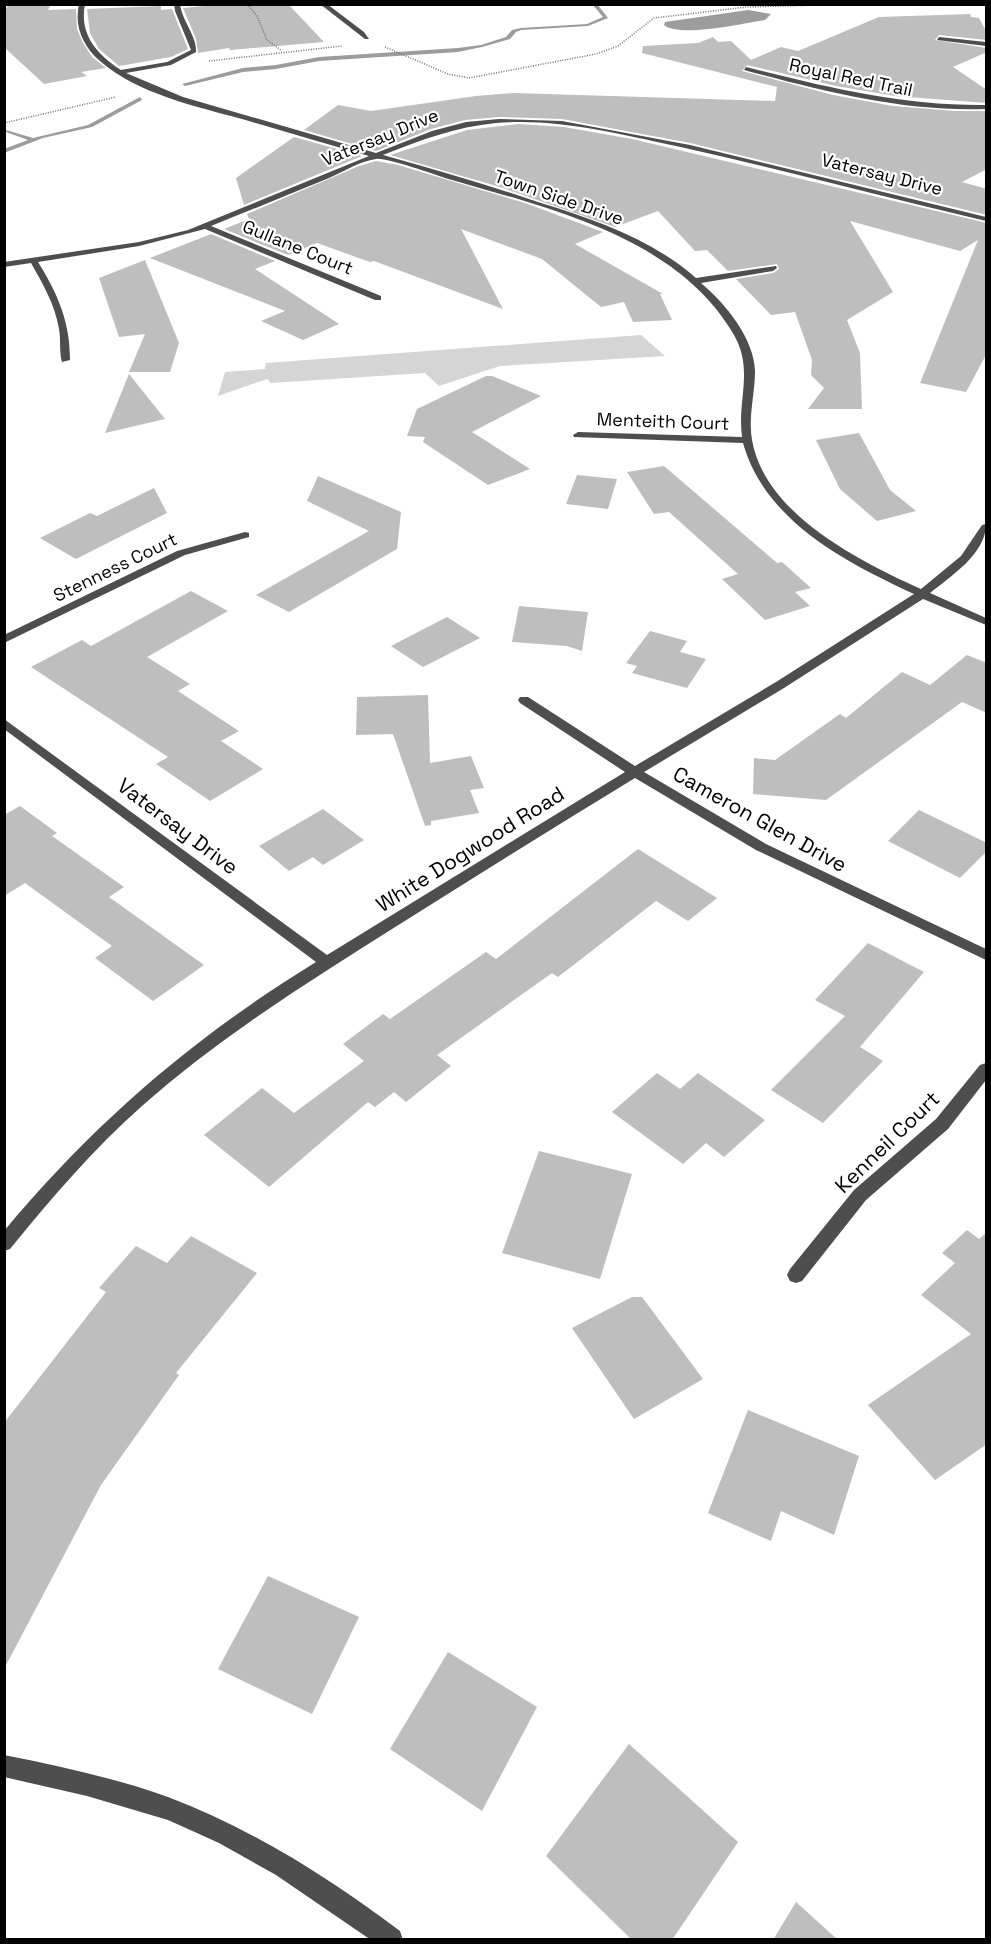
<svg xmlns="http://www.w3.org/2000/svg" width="991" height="1944" viewBox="0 0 991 1944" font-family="'Space Grotesk',sans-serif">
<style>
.green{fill:#d5d5d5}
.water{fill:#9c9c9c}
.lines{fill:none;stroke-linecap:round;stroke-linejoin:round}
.stream{fill:#9c9c9c;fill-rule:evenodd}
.building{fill:#bebebe}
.path{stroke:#707070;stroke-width:1.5;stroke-dasharray:1 1.5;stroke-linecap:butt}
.minor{fill:#4e4e4e;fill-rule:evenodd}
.labels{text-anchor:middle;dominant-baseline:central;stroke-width:4.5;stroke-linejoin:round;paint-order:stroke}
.far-street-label{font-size:18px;fill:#000;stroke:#fff}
.street-label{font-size:21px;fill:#000;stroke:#fff}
</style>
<rect width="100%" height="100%" fill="#fff"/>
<path class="green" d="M641,335L665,356L500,366L439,386L425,373L271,383L267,379L218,396L225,372L265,369L266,363Z"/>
<path class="water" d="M748,10L771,14L765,20C744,23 679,38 664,25L665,22Z"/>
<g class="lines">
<g class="stream">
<path d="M592,4H597L608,18L588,26L521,30L516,32L510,39L482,47L458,52L319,61L276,69L243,72L185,86L182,84L243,68L276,65L319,57L458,48L481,45L506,37L512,30L521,28L587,24L603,17Z"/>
<path d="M140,97L142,100L92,127L43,138L4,153V149L28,140L6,132V130L33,138L88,125Z"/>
</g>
</g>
<g class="building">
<path d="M9,4H51L48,10L76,9L77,29L83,43L92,57L106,68L81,72L87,76L44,84L4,47V12Z"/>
<path d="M225,4H288L324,42L230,50L229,48L198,53L196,39L183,8Z"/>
<path d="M161,6V10L172,9L188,49L171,57L119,66L99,49L90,33L87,9Z"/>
<path d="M970,14L971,17L979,18L987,33V40L939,35L935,40L987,48V52L953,67L987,90V103L895,96L836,86L747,65L742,71L833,95L893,106L955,111H987V169L962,182L987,189V215L690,143L562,119L499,117L465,120L431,129L376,151L304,130L338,105L371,111L476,96L514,93L775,101L777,87L642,53L643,46L698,43L713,37L718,42L731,41L751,60L781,47L798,51L879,17Z"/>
<path d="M519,124L564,127L632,139L987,223V353L966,392L920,383L978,240L960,251L850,221L893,292L847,320L860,353L862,409H808L824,388L811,375L812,360L795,312L771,315L736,279L773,273L779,269L777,264L728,271L707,250L695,251L658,211L615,227L503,188L390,155L467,130Z"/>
<path d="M294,137L362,156L244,205L236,178Z"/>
<path d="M376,161L398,165L525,203L603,232L575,244L663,294H660L672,320L633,322L624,302L601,307L542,259L461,229L503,309L374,261L370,262L317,243L288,255L224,229L249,219L247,214L359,166Z"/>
<path d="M211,234L275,261L255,269L339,324L303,340L261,321L285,311L150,258Z"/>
<path d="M145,260L179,343L170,372H129L145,334L119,337L99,278Z"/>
<path d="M129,374L165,419L105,433Z"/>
<path d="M486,376H492L541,396L472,432L530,469L488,485L423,442L425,437L407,436L417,409Z"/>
<path d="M859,433L890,490L916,511L877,521L840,489L816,440Z"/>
<path d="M664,466L777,563L782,562L811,588L795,592L810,606L765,620L722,579L738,574L669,512L654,514L627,472Z"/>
<path d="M577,475L617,479L608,509L566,504Z"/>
<path d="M318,476L401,512L397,549L289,612L256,595L369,531L307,501Z"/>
<path d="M154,488L167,513L76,559L40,538L90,513L97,516Z"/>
<path d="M191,591L228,611L147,657L190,684L178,691L239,731L221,741L263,769L210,801L156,764L168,757L31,667L82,640L91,646Z"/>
<path d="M519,606L588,612L582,651L567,646L512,642Z"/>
<path d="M447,617L480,638L423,667L391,646Z"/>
<path d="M650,631L687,641L680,652L706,659L687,688L632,673L637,666L626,663Z"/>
<path d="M967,655L987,663V713L962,702L826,800L753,794L754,758L775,760L840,714L846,718L902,672L930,685Z"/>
<path d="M428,695L430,763L471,756L484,788L470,790L479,813L431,821V825L425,826L393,734L356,735L357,697Z"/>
<path d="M20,806L57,833L52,836L124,887L109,897L204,965L153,1001L95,958L112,946L25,883L4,896V815Z"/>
<path d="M323,809L364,840L323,865L313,857L289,871L259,846Z"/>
<path d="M919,810L987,843V851L960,878L888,841Z"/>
<path d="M638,849L717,898L688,921L656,901L558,977L552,973L437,1055L451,1066L406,1102L394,1092L375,1107L368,1102L269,1187L204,1135L262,1088L294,1113L364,1061L343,1044L383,1014L390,1019L486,952L496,959Z"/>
<path d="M868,943L924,972L860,1047L883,1061L823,1123L771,1090L845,1016L815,1000Z"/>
<path d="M657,1073L680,1089L698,1073L765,1120L724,1157L706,1143L683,1164L612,1112Z"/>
<path d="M539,1151L632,1174L600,1279L502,1253Z"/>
<path d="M967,1230L979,1239L987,1232V1444L935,1480L868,1405L971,1334L921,1295L955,1263L942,1253Z"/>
<path d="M191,1236L257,1273L176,1373L179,1375L101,1485L4,1669V1423L106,1292L99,1288L136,1246L167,1263Z"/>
<path d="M632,1297H642L703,1379L634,1419L572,1328Z"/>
<path d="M748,1410L859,1456L834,1535L781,1511L771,1541L708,1513Z"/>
<path d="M268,1576L359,1617L312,1714L218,1669Z"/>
<path d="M448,1652L537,1707L482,1811L390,1749Z"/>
<path d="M629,1744L738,1842L672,1940H632L546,1856Z"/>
<path d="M796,1902L838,1940H773Z"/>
</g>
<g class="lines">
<g class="path">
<path d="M247,4L257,16L267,40L282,51"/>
<path d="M385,47L448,74L469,78L596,54L618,46L654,18L747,7L856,4"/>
<path d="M209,61L342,46"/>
<path d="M4,123L116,97"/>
</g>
<g class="minor">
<path d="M79,4H85C79,35 97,54 121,70L167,62L191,50L175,11L174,4H180C182,21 197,36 196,52L171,65L126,73L183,97L376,153L432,131L466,122L499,119L562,121L690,145L986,217V221C883,197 780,169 676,146C618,134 557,118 496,123C455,127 421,140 383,155C436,170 489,185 541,203C596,220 653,240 696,278L776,266L777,268L773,271L701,283C725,303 754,338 755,371C755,394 748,417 752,440C765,514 859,561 921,589L961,556L982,525L986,524C986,554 951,576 930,593L986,618V625L923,599L784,688L644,772L766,844L986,949V960L756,850L635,778C556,826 478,875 400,924C311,980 221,1036 142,1106C93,1149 51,1199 10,1249L4,1251V1231C96,1121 194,1037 316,962L4,729V719L327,955L625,772L520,703L518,700L520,697H528L635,766L776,682L914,594C845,562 765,521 743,443L574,437L573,435L578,432L742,437C737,400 754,370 734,335C677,236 547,208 445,178C433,174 385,157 376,159C360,161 343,172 329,178C290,194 251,210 211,226L381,296V300H375L205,229L139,246L38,262C58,294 70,322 70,360L62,362C59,352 61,340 59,329C55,305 43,284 31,263L4,267V262L139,242L188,230L369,156C327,144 285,132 242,119C195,106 138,94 100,61C83,46 74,27 79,4Z"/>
<path d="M320,4H327L364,32L369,39H365Z"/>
<path d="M939,37L986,42V46L937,40Z"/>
<path d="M746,67C826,87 903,106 986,105V109C903,112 823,91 744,70Z"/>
<path d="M245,532L249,533V537L185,555L4,643V635L177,551Z"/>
<path d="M986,1063V1080L948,1129L866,1200L802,1281L796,1283L790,1281L787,1275L790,1269L854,1190L936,1119L980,1065Z"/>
<path d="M4,1755C59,1766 115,1778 168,1797C252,1829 328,1877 400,1931L403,1940H371L276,1875L219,1843L168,1820L87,1796L4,1777Z"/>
</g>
</g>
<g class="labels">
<g class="far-street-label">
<text transform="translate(851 77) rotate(12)">Royal Red Trail</text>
<text transform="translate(380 137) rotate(-22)">Vatersay Drive</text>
<text transform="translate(882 174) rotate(14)">Vatersay Drive</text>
<text transform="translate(559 197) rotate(19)">Town Side Drive</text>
<text transform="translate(298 247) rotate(22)">Gullane Court</text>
<text transform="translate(663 421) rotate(2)">Menteith Court</text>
<text transform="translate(115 567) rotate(-26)">Stenness Court</text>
</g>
<g class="street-label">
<text transform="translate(760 819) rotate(29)">Cameron Glen Drive</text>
<text transform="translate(178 826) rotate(37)">Vatersay Drive</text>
<text transform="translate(470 849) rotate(-32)">White Dogwood Road</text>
<text transform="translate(887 1142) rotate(-44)">Kenneil Court</text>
</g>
</g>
<rect width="991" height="1944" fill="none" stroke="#000000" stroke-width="12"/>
</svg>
